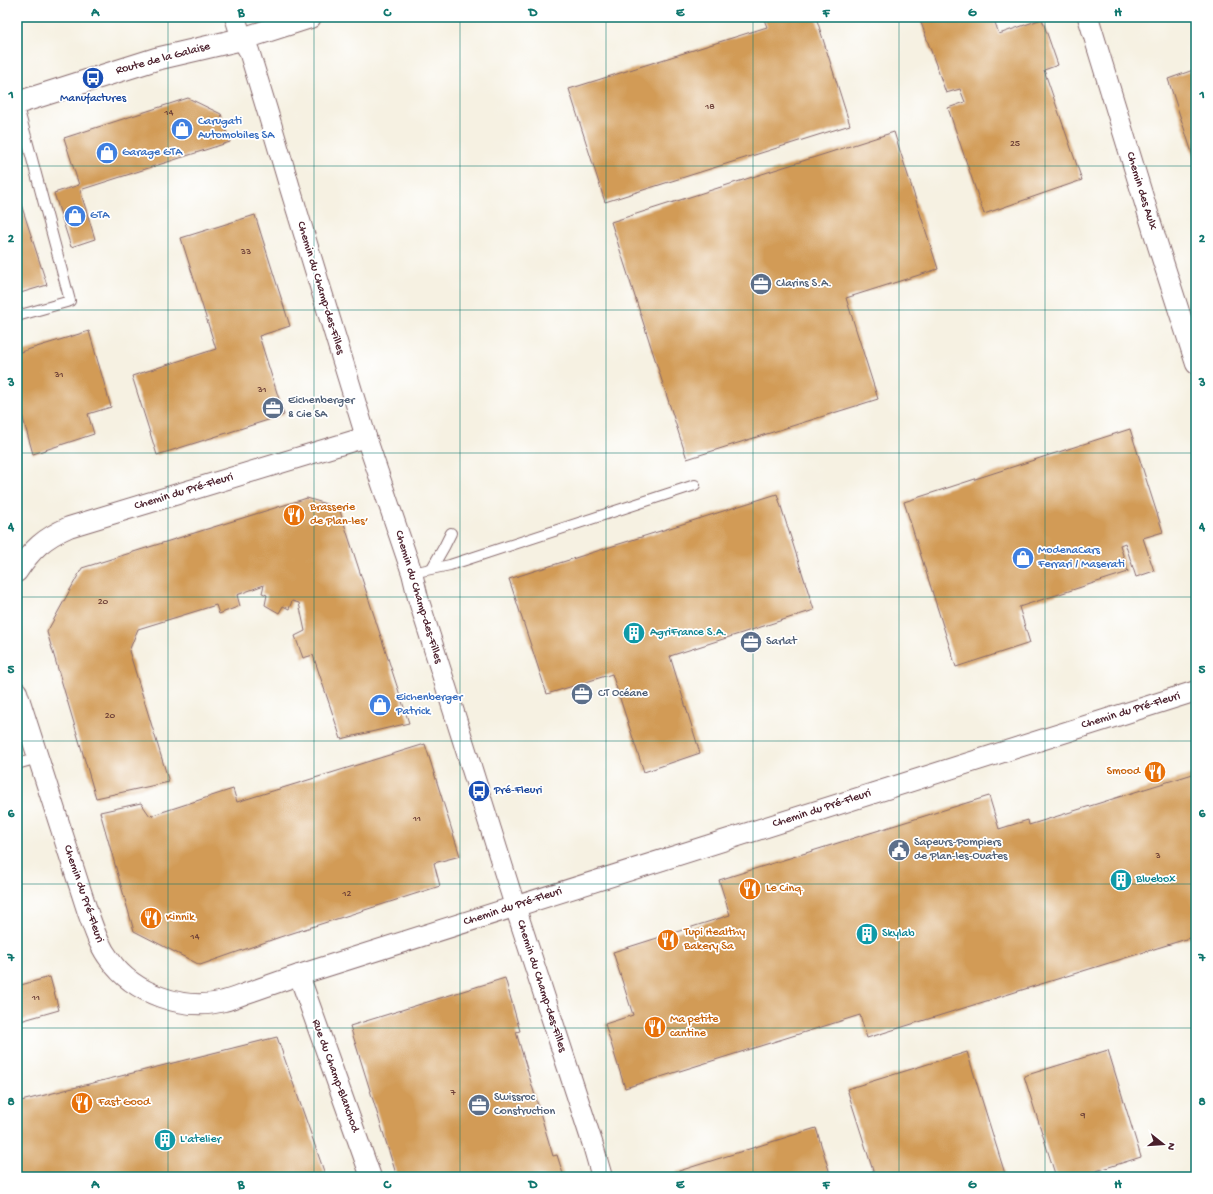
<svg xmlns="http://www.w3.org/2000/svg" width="1213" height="1194" viewBox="0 0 1213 1194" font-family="'Gochi Hand',sans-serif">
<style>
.building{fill:#d29b57}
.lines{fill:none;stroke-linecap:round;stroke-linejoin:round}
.service-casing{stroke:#86686b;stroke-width:12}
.minor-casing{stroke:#86686b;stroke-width:22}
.tertiary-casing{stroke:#86686b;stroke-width:24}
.service{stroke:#fff;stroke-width:10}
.minor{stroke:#fff;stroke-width:20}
.tertiary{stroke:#fff;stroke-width:22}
.grid{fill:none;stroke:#0f766e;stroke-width:1;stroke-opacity:0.55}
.labels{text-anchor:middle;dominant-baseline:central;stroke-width:3.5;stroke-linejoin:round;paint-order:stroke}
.number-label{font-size:10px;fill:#6c3e36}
.street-label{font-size:12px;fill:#4a1f2b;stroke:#fff}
.transit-label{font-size:12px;fill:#164399;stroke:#fff}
.shop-label{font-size:12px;fill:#366cbe;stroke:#fff;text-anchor:start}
.service-label{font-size:12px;fill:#4e5e75;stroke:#fff;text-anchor:start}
.food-label{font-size:12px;fill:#c56008;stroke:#fff;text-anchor:start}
.culture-label{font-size:12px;fill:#0d838f;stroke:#fff;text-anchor:start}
.neatline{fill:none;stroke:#0f766e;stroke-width:1.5}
.grid-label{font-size:13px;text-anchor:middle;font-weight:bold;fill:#0f766e}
</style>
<rect width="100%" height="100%" fill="#fff"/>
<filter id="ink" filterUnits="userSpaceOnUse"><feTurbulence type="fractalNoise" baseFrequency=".025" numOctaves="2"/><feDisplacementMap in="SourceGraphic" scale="8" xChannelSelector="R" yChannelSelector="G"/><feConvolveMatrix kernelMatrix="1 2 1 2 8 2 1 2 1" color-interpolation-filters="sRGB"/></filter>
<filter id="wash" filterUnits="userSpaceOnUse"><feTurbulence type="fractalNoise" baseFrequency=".012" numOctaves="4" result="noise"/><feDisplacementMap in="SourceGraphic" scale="16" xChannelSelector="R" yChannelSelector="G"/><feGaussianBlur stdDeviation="0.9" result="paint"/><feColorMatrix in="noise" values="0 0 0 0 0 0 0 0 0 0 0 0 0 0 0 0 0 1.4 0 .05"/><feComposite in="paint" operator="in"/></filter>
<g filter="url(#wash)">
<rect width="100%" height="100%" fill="#f6f1e2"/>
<g id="blocks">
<g class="building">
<path d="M763,17H816L850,125L605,202L569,89L767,27Z"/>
<path d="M919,17H993L999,34L1042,19L1058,65L1044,70L1082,180L984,214L948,108L965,102L960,89L946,93Z"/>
<path d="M1196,69V165L1168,79Z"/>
<path d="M188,98L221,114L230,142L80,190L95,239L71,247L54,193L79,185L64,138Z"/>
<path d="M894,132L938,269L846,298L878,399L687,459L611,222Z"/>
<path d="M20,201L47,285L17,294V202Z"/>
<path d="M255,215L290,326L259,336L284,415L157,455L132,376L216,349L181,238Z"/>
<path d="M89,331L111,407L88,414L94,434L33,454L17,397V353Z"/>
<path d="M1130,429L1163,532L1143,538L1154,571L1136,577L1125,543L1120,545L1128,572L1019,607L1030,643L956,667L904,502Z"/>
<path d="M777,494L814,610L670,656L700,753L644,772L612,674L547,694L509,579Z"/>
<path d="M307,498L339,508L409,723L341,739L313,655L303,658L295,636L305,631L299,603L292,601L289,609L283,606L279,613L265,605L267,595L262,593L264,585L237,595L240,606L219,614L216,605L138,629L129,651L169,782L96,798L47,632L82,568Z"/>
<path d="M425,744L460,856L434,863L440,886L280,937L200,965L134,931L100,812L141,803L150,816L233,789L237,802Z"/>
<path d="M1196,773V936L867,1038L860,1015L625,1088L605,1024L633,1015L613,952L730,915L719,880L989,796L999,829L1028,820L1029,825Z"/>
<path d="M50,977L59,1010L17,1022V986Z"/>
<path d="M505,978L520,1031L516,1032L553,1156L557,1155L564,1177H397L350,1026Z"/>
<path d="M277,1037L326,1177H17V1102Z"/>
<path d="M1108,1050L1141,1157L1077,1177H1056L1024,1076Z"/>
<path d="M967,1052L1006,1177H875L847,1089Z"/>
<path d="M816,1128L831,1177H660Z"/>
</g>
</g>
</g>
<g filter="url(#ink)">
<use href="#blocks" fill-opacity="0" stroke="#86686b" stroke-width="1"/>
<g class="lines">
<g class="service-casing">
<g id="service">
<path d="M17,316L70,301L17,103"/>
<path d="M432,568L444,547L451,533"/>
<path d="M412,573L450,565L695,485"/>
<path d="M17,764L38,758"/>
</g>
</g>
<g class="minor-casing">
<g id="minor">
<path d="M235,17L242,39L249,51L267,110L290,188L366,437L412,573L418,598L515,906L592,1142L602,1177"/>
<path d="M1088,17L1158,246L1196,364"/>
<path d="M17,572C32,549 44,538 69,527L366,437"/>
<path d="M17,692L88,913C94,929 99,946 110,960C133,993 184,1012 224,1001C232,999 239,996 247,993C264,987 281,981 299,975L1196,691"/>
<path d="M299,975L371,1177"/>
</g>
</g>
<g class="tertiary-casing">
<path id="tertiary" d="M17,103L156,59L242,39L310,17"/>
</g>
<use href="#service" class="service"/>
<use href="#minor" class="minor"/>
<use href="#tertiary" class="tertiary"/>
</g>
</g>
<path class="grid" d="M168,17V1177M314,17V1177M460,17V1177M606,17V1177M753,17V1177M899,17V1177M1045,17V1177M17,166H1196M17,310H1196M17,453H1196M17,597H1196M17,741H1196M17,884H1196M17,1028H1196"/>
<defs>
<g id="bus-disc" transform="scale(1.15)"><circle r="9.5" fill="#1a4fb4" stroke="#fff"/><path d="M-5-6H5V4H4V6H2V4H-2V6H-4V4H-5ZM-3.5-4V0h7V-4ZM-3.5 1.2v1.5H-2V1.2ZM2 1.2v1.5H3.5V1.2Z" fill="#fff"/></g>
<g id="shop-disc" transform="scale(1.15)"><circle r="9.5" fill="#3f7fe0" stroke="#fff"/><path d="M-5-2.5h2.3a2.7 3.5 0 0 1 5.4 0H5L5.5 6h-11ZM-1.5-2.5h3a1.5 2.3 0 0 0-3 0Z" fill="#fff"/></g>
<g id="office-disc" transform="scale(1.15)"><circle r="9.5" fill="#5c6f8a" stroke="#fff"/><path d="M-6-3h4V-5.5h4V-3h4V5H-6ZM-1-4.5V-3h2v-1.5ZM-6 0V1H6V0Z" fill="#fff"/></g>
<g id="restaurant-disc" transform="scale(1.15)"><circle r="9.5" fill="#e8710a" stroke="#fff"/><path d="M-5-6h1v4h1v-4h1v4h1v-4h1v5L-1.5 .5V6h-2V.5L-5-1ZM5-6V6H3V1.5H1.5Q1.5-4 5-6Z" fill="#fff"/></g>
<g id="building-disc" transform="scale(1.15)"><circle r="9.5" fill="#0f9aa8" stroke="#fff"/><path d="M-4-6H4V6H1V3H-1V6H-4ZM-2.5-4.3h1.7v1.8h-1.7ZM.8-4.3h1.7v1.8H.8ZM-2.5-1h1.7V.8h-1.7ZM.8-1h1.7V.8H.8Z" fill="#fff"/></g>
<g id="civic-disc" transform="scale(1.15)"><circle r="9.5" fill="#5c6f8a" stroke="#fff"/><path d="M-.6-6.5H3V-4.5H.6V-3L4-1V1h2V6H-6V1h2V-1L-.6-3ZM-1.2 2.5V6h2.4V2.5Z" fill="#fff"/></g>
</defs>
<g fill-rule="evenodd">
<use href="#bus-disc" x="93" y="78"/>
<use href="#shop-disc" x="182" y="129"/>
<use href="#shop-disc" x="107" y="153"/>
<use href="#shop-disc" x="75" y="216"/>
<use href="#office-disc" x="761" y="284"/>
<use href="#office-disc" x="273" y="408"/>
<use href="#restaurant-disc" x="294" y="515"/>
<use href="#shop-disc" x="1023" y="558"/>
<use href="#building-disc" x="634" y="633"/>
<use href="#office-disc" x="751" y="642"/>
<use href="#office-disc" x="582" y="694"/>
<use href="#shop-disc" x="380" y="705"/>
<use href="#restaurant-disc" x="1155" y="772"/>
<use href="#bus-disc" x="479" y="791"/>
<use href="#civic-disc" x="899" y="850"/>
<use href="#building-disc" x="1121" y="880"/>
<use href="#restaurant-disc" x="750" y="889"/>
<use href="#restaurant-disc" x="151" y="918"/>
<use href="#building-disc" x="867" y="934"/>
<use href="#restaurant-disc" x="668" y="940"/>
<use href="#restaurant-disc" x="655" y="1027"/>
<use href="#restaurant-disc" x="82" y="1103"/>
<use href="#office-disc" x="479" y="1105"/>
<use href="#building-disc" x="165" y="1140"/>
</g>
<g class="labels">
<g class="number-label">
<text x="710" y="107">18</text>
<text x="169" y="113">14</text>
<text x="1015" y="144">25</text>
<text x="246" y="252">33</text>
<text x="59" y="375">31</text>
<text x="262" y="390">31</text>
<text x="103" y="602">20</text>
<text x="110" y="716">20</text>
<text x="417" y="819">11</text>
<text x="1158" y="856">3</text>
<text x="347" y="894">12</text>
<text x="195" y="937">14</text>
<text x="36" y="998">11</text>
<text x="453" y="1093">7</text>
<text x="1083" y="1116">9</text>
</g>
<g class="street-label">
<text transform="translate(163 59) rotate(-15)">Route de la Galaise</text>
<text transform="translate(1141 191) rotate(73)">Chemin des Aulx</text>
<text transform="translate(320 288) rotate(73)">Chemin du Champ-des-Filles</text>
<text transform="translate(184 492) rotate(-17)">Chemin du Pré-Fleuri</text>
<text transform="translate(418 597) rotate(73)">Chemin du Champ-des-Filles</text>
<text transform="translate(1131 711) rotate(-17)">Chemin du Pré-Fleuri</text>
<text transform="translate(822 809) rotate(-18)">Chemin du Pré-Fleuri</text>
<text transform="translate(83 894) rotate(71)">Chemin du Pré-Fleuri</text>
<text transform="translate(513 907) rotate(-18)">Chemin du Pré-Fleuri</text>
<text transform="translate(541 986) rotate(72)">Chemin du Champ-des-Filles</text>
<text transform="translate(335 1076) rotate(70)">Rue du Champ-Blanchod</text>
</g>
<g class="transit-label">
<text x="93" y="99">Manufactures</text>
<text x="494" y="791" text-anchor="start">Pré-Fleuri</text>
</g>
<g class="shop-label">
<text x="198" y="122">Carugati<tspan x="198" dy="14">Automobiles SA</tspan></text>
<text x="122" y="153">Garage GTA</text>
<text x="90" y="216">GTA</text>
<text x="1038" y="551">ModenaCars<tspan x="1038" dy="14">Ferrari / Maserati</tspan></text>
<text x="396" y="698">Eichenberger<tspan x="396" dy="14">Patrick</tspan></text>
</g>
<g class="service-label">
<text x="776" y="284">Clarins S.A.</text>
<text x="288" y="401">Eichenberger<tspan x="288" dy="14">&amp; Cie SA</tspan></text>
<text x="766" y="642">Sarlat</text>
<text x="598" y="694">CT Océane</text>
<text x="914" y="843">Sapeurs-Pompiers<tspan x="914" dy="14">de Plan-les-Ouates</tspan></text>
<text x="494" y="1098">Swissroc<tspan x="494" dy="14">Construction</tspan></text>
</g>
<g class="food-label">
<text x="310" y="508">Brasserie<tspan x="310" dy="14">de Plan-les’</tspan></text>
<text x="1140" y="772" text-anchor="end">Smood</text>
<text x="766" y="889">Le Cinq</text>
<text x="166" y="918">Kinnik</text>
<text x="684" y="933">Tupi Healthy<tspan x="684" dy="14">Bakery Sa</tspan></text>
<text x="670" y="1020">Ma petite<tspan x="670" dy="14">cantine</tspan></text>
<text x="98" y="1103">Fast Good</text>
</g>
<g class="culture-label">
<text x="650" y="633">AgriFrance S.A.</text>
<text x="1136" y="880">Bluebox</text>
<text x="882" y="934">Skylab</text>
<text x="180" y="1140">L'atelier</text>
</g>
</g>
<rect width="1213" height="1194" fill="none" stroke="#fff" stroke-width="44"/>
<g transform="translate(1163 1144) rotate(107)" stroke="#ffffff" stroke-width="3" paint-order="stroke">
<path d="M0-3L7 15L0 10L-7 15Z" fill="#4a1f2b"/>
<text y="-6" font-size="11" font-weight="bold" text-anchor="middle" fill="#4a1f2b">N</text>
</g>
<rect x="22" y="22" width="1169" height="1150" class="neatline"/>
<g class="grid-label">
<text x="95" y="16">A</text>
<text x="241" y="16">B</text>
<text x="387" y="16">C</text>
<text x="533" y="16">D</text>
<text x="680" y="16">E</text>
<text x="826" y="16">F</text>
<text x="972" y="16">G</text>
<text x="1118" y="16">H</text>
<text x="11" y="98">1</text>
<text x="1202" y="98">1</text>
<text x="11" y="242">2</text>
<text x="1202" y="242">2</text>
<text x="11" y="386">3</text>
<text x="1202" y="386">3</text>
<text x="11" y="530">4</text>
<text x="1202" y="530">4</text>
<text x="11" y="673">5</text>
<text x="1202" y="673">5</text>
<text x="11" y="817">6</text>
<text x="1202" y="817">6</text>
<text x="11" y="961">7</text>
<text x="1202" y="961">7</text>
<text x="11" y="1105">8</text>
<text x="1202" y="1105">8</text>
<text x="95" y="1188">A</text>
<text x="241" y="1188">B</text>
<text x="387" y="1188">C</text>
<text x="533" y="1188">D</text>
<text x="680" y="1188">E</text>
<text x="826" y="1188">F</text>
<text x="972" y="1188">G</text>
<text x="1118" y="1188">H</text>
</g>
</svg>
